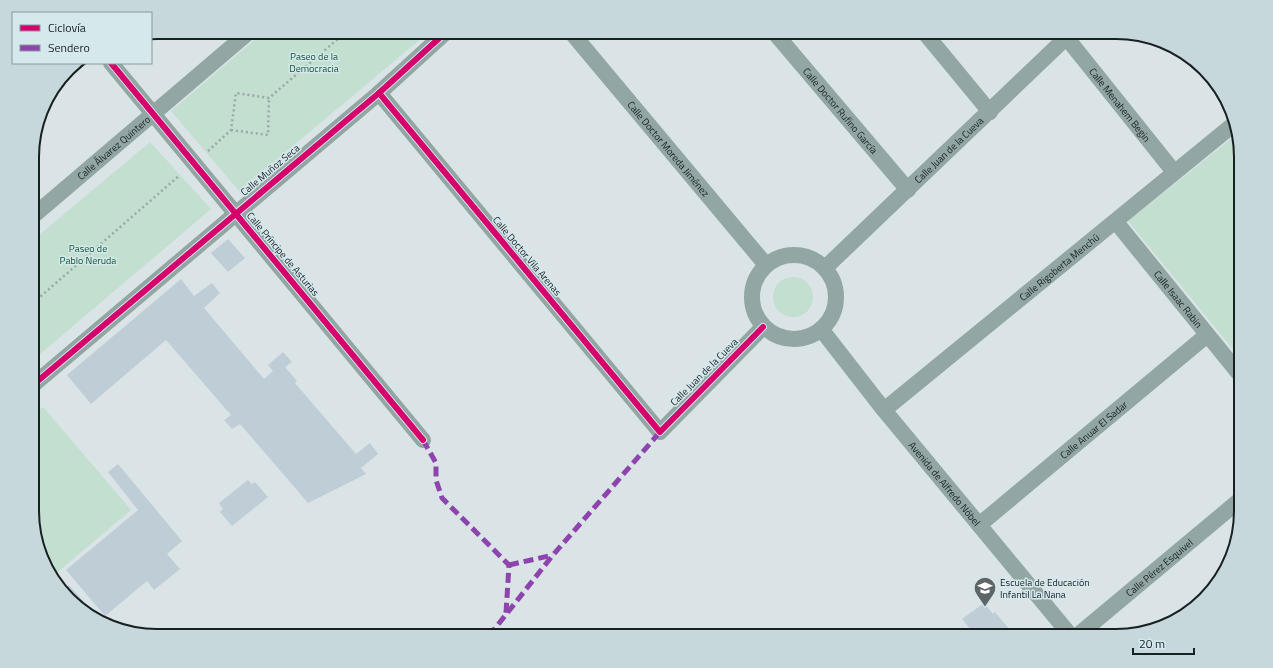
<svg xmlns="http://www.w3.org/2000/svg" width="1273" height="668" viewBox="0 0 1273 668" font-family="'Titillium Web',sans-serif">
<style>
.green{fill:#c2dfd0}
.building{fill:#bfcdd6}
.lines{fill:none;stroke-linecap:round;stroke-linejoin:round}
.path{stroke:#9aa8a7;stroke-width:2.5;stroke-dasharray:2 3;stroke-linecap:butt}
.street{stroke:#92a6a3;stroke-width:16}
.quiet{stroke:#8e44ad;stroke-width:5;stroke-dasharray:10 5;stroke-linecap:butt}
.cycleway-casing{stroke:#d5e8ec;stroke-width:8}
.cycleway{stroke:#d6006c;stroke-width:6}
.labels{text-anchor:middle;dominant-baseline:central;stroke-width:3;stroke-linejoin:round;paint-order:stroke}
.park-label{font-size:10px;fill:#105531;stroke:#d5e8ec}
.street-label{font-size:10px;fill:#192022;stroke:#d5e8ec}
.poi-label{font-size:10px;fill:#192022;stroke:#d5e8ec;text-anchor:start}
.rim{fill:none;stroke:#192022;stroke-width:2}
</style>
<rect width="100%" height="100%" fill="#dae4e7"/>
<g class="green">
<path d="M264,32H429L239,191L171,111Z"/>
<path d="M1236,135L1240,141L1241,359L1128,221Z"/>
<path d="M150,142L211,209L33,360L32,241Z"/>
<circle cx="793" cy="297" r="20"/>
<path d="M43,407L131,510L53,576L33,528V415Z"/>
</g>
<g class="building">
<path d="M228,239L245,258L228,272L211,253Z"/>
<path d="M181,279L194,296L212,283L220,293L204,308L264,379L273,371L268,365L283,352L292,362L285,367L297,381L295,383L356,454L370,443L378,454L361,468L366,474L308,503L240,424L232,429L224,420L231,415L166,340L91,404L67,375Z"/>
<path d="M118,464L182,541L167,554L180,569L154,590L147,581L105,616L66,570L138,510L108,472Z"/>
<path d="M248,480L252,484L255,482L268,497L232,526L220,512L223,509L219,503Z"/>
<path d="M61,584L65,589L69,585L87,605L83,608L58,587Z"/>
<path d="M984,603L993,614L995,612L1015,636H976L962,619Z"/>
</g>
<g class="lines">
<g class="path">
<path d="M231,130L268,135L269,98"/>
<path d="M208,151L231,130L236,93L269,98L346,32"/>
<path d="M33,303L180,175"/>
</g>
<g class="street">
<path id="s1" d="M571,32L766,265"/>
<path id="s2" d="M774,32L908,190"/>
<path d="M924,32L990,112"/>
<path id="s3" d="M1062,32L1174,172"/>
<path d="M111,63L423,440"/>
<path d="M379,93L660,432L763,327"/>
<path id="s4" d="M32,217L249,32"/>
<path id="s5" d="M1116,222L1241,376"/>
<circle cx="794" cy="297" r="42"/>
<path id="s6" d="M825,268L1072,32"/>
<path id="s7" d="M821,329L884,410L1071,636"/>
<path d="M33,385L379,93L446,32"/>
<path id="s8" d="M884,410L1234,124"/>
<path id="s9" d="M979,525L1207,335"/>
<path id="s10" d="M1077,636L1241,499"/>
</g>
<g class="quiet">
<path d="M423,440L436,463V480L442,498L509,565L506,613"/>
<path d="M509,565L553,555"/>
<path d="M489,636L553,555L660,432"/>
</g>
<g class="cycleway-casing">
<g id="cycleway">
<path d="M111,63L423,440"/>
<path d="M379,93L660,432L763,327"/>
<path d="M33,385L379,93L446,32"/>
</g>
</g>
<use href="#cycleway" class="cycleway"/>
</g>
<defs>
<g id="school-pin" transform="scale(1.15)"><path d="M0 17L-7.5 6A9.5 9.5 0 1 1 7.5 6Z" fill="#5d6567" stroke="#d5e8ec"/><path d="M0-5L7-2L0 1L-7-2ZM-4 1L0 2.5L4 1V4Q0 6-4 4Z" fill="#fff"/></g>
</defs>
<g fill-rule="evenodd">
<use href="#school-pin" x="985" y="588"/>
</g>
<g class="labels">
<g class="park-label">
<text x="314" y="56">Paseo de la<tspan x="314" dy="12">Democracia</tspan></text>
<text x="88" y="248">Paseo de<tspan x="88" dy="12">Pablo Neruda</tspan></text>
</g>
<g class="street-label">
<text stroke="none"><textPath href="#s3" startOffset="93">Calle Menahem Begin</textPath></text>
<text stroke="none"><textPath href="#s2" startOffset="103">Calle Doctor Rufino García</textPath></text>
<text stroke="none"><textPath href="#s4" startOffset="107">Calle Álvarez Quintero</textPath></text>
<text stroke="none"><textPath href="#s1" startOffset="152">Calle Doctor Moreda Jiménez</textPath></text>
<text stroke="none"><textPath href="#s6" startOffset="171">Calle Juan de la Cueva</textPath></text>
<text transform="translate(270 170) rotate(-40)">Calle Muñoz Seca</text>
<text transform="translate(283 254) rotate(50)">Calle Príncipe de Asturias</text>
<text transform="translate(527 256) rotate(50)">Calle Doctor Vila Arenas</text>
<text stroke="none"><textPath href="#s8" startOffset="226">Calle Rigoberta Menchú</textPath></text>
<text stroke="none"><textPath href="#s5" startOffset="99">Calle Isaac Rabin</textPath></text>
<text transform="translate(704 372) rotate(-45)">Calle Juan de la Cueva</text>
<text stroke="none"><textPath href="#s9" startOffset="149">Calle Anuar El Sadar</textPath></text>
<text stroke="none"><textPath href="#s7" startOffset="198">Avenida de Alfredo Nóbel</textPath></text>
<text stroke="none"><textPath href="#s10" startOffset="107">Calle Pérez Esquivel</textPath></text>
</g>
<g class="poi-label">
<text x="1000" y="582">Escuela de Educación<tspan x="1000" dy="12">Infantil La Nana</tspan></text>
</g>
</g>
<path d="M0 0H1273V668H0ZM157 39H1116A118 118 0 0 1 1234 157V511A118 118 0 0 1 1116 629H157A118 118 0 0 1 39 511V157A118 118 0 0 1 157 39Z" fill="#c6d8dc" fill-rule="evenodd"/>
<path class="rim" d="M157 39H1116A118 118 0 0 1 1234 157V511A118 118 0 0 1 1116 629H157A118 118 0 0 1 39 511V157A118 118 0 0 1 157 39Z"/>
<rect x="12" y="12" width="140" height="52" fill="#d5e8ec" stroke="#8a989b"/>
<rect x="20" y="25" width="20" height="6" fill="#d6006c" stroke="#8a989b"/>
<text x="48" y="32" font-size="12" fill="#192022">Ciclovía</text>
<rect x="20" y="45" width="20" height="6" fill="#8e44ad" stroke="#8a989b"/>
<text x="48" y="52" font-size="12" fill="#192022">Sendero</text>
<path d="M1133 648v6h61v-6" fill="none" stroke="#192022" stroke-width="2"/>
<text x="1139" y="648" font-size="12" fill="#192022" stroke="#d5e8ec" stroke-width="3" paint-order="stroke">20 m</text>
</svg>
